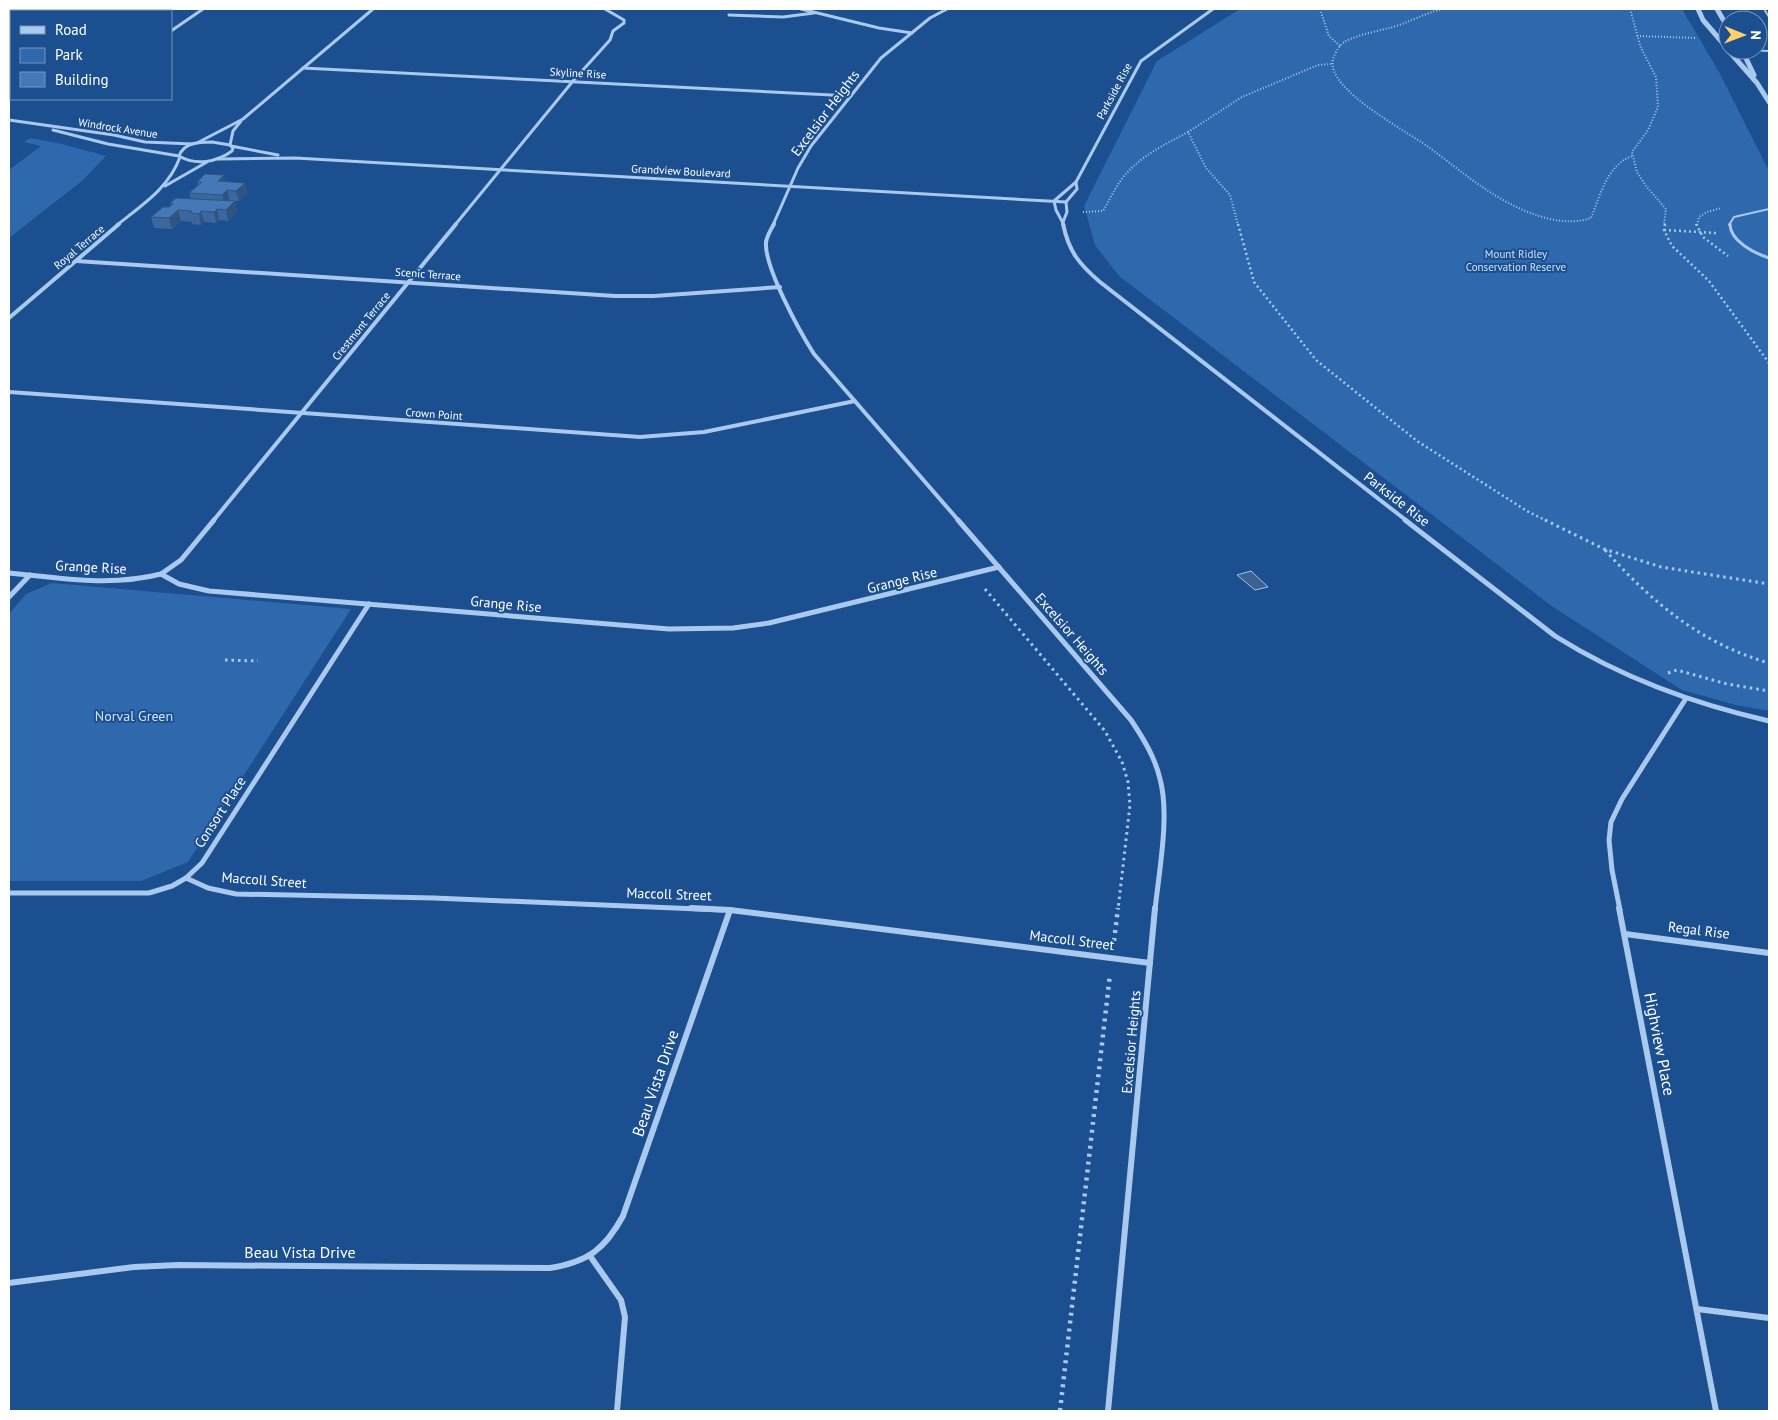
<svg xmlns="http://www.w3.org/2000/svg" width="1778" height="1420" viewBox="0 0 1778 1420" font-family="'PT Sans',sans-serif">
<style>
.green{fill:#2e69ad}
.water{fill:#3c6290;stroke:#9cc4f0}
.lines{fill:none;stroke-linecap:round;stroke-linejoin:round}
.path-far3{stroke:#a9c9ee;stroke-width:2;stroke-dasharray:1 2;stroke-linecap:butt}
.path-far2{stroke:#a9c9ee;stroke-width:2.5;stroke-dasharray:2 3;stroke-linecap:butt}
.path-far1{stroke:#a9c9ee;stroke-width:3;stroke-dasharray:2.5 4;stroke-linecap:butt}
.path{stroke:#a9c9ee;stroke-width:4.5;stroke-dasharray:3 5;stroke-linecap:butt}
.service-far1{stroke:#a9c9ee;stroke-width:2}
.service{stroke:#a9c9ee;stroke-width:3}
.minor-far3{stroke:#a9c9ee;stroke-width:3}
.minor-far2{stroke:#a9c9ee;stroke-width:4}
.minor-far1{stroke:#a9c9ee;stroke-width:5}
.minor{stroke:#a9c9ee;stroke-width:6}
.tertiary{stroke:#a9c9ee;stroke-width:5}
.wall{fill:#3a679d}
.shaded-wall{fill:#305480}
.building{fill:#4478b7;stroke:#305480}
.labels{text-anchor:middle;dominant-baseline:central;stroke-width:4;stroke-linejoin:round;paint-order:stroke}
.far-street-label{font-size:11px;fill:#fff;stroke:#1b4f8f}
.far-park-label{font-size:11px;fill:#cfe3fa;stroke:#1b4f8f}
.street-label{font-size:14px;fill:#fff;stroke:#1b4f8f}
.park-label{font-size:14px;fill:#cfe3fa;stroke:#1b4f8f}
.near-street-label{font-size:16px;fill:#fff;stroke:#1b4f8f}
</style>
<rect width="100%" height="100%" fill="#1b4f8f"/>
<g class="green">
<path d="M1240,9H1682L1719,72L1769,171V711L1736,705L1682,690L1553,607L1119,276L1095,245L1084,206L1157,61Z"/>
<path d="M30,138L62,144L106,156L82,181L9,238V170L41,146L24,142Z"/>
<path d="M52,583L351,609L188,862L141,881H9V614L26,594Z"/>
</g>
<path class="water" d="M1251,571L1268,587L1255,590L1237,575Z"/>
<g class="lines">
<g class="path-far3">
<path d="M1320,9L1329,36L1340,46"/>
<path d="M1443,9C1425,13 1410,22 1393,27C1378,31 1360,34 1346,41C1340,44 1335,53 1333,59C1325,89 1407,131 1427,146C1460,170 1490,197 1528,212C1548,220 1570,225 1591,218C1600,196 1607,165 1632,156"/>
<path d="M1630,9L1641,48L1656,77L1658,107L1648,130L1632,152L1637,172L1646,186L1666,209L1664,225"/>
<path d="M1637,36L1697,38"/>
<path d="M1188,132L1242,97L1318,65L1332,64"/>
<path d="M1083,212L1103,211C1109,201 1114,190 1121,180C1138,157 1164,145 1188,132L1206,168L1230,195L1238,225"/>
<path d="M1697,225L1699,217L1707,212L1721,208"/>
</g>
<g class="path-far2">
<path d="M1238,224L1254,282L1316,360L1417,441L1527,511L1547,521"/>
<path d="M1665,224L1664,230L1672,246L1709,281L1769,363"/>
<path d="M1696,224L1703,237L1728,256"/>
<path d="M1664,230L1716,233"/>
</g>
<g class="path-far1">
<path d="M1545,520L1604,549L1661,567L1769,584"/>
<path d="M1605,550C1653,603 1700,643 1769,663"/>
<path d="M985,589L1105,731L1122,762L1128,782L1130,805L1118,910"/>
<path d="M225,660L258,661"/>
<path d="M1668,673L1677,670L1727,684L1769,691"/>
</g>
<g class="path">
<path d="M1114,941L1118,908"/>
<path d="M1060,1411L1110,974"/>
</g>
<g class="service-far1">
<path d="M1764,9L1769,17"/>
<path d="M1742,50L1769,51"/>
<path d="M1729,225L1734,217L1769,209"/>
</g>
<path class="service" d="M1730,224C1730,241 1754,253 1769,258"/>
<g class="minor-far3">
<path d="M801,9L879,28L912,33"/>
<path d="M21,11L29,9"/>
<path d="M9,15L11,14"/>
<path d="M729,15L783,17L814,13"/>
<path d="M171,31L203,9"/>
<path d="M303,68L851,96"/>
<path d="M9,120L114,135L145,142L193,144"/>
<path d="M53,130L108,144L179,156"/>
<path d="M212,142L230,145L233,148L232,151C217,162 196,166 179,156C184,142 200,142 212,142Z"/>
<path d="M197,143L243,119L373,9"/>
<path d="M230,145L233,131L241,121"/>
<path d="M231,146L278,155"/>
<path d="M217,159L295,158L1066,202"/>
<path d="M165,186L207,162"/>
<path d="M1063,222L1067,212L1066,202L1077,189L1076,182"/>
<path d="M117,225C142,205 169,188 180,157"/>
<path d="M455,225L573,81L610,40L613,31L624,23V20L605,9"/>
<path d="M773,225L798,168L811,146L881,58L930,18L947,9"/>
<path d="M1064,225L1056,210L1054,201L1076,182L1141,61L1213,9"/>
</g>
<g class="minor-far2">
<path d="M774,224C771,229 767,237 766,242C764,267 800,332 814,354L959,521"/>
<path d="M1063,224C1069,252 1079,264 1100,282L1407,521"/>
<path d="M76,261L615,296H654L780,287"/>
<path d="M9,318L119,224"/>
<path d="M9,392L640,437L704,432L855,401"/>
<path d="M213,521L456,224"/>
</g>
<g class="minor-far1">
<path d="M958,520L1131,720C1143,738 1155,757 1160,779C1170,815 1159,871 1155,910"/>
<path d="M1405,520L1555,636C1622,678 1692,703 1769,721"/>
<path d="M9,573C60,578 110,587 161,574L179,584L209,591L669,629L733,628L769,623L999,567"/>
<path d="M161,574L181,560L214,520"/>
<path d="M9,597L30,575"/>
<path d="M186,878L208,888L236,894L434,898L722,910"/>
<path d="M9,893H149L172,886L186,878L202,863L369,604"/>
<path d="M1620,910L1612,870L1609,840L1611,822L1622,799L1685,700"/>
</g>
<g class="minor">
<path d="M691,908L730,910L1150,963"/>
<path d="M1619,908L1716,1411"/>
<path d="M1625,934L1769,953"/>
<path d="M590,1256L621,1300L625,1317L617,1411"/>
<path d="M9,1283L134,1267L178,1265L550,1268C588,1262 605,1249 623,1216L730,910"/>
<path d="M1697,1309L1769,1318"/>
<path d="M1108,1411L1155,908"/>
</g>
<g class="tertiary">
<path d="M1698,9L1703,20L1728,49"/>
<path d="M1717,9L1728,28"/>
<path d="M1728,50L1757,83L1769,102"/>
<path d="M1742,50L1754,75"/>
</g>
</g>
<path class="wall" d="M197,182L245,183L247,194L239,201H230H235L237,212L228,221L219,220L216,223L204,222L201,225L192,224V222L181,221L172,229L154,228L151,217L169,207L171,206L170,203L191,199L189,193L198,185Z"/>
<g class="shaded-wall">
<path d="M224,175L227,186L218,181Z"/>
<path d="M245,183L247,194L239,201L236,191Z"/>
<path d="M227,190L230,201L225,206L222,195Z"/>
<path d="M235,201L237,212L228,221L226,210Z"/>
<path d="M217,209L219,220L216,223L214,212Z"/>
<path d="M178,210L181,221L172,229L169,218Z"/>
<path d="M201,211L204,222L201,225L199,214Z"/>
</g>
<g class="building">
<path d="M205,174L224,175L218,181L245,183L236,191L227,190L222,195L189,193L202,182H197Z"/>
<path d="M176,198L235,201L226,210L217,209L214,212L201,211L199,214L190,213L192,211L178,210L169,218L151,217L163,207H169L173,204L170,203Z"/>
</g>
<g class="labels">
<g class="far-street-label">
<text transform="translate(578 73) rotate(3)">Skyline Rise</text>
<text transform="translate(1114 91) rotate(-62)">Parkside Rise</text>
<text transform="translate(118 128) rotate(9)">Windrock Avenue</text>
<text transform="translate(681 171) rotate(3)">Grandview Boulevard</text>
<text transform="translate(79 247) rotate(-40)">Royal Terrace</text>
<text transform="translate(428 274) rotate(4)">Scenic Terrace</text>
<text transform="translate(361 326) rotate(-51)">Crestmont Terrace</text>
<text transform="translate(434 414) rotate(4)">Crown Point</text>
</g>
<g class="far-park-label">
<text x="1516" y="254">Mount Ridley<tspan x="1516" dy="13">Conservation Reserve</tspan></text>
</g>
<g class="street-label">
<text transform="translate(825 113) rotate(-53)">Excelsior Heights</text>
<text transform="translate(1397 499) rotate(38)">Parkside Rise</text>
<text transform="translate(91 567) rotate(3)">Grange Rise</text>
<text transform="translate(902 580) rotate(-14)">Grange Rise</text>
<text transform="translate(506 604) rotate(5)">Grange Rise</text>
<text transform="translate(1072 634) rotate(49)">Excelsior Heights</text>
<text transform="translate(220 812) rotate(-57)">Consort Place</text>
<text transform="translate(264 880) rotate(4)">Maccoll Street</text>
<text transform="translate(669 894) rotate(2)">Maccoll Street</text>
<text transform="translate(1699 930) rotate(7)">Regal Rise</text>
<text transform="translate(1072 940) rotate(7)">Maccoll Street</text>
<text transform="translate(1131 1042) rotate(-85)">Excelsior Heights</text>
</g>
<g class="park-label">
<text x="134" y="716">Norval Green</text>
</g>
<g class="near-street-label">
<text transform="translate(1660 1044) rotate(79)">Highview Place</text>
<text transform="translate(655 1083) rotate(-71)">Beau Vista Drive</text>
<text x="300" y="1252">Beau Vista Drive</text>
</g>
</g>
<rect width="1778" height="1420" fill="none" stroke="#ffffff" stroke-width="20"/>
<rect x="10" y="10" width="162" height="90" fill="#1b4f8f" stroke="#7695bc"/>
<rect x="20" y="26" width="25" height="8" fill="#a9c9ee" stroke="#7695bc"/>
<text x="55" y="35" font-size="15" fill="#ffffff">Road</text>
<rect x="20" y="48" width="25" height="15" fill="#2e69ad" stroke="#7695bc"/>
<text x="55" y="60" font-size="15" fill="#ffffff">Park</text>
<rect x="20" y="72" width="25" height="15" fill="#4478b7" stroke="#7695bc"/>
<text x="55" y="85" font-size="15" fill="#ffffff">Building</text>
<g transform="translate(1743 35) rotate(91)"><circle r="24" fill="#1b4f8f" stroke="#7695bc"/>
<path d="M0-4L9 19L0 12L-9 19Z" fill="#ffd166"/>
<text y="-8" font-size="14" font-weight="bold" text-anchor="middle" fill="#ffffff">N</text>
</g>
</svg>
